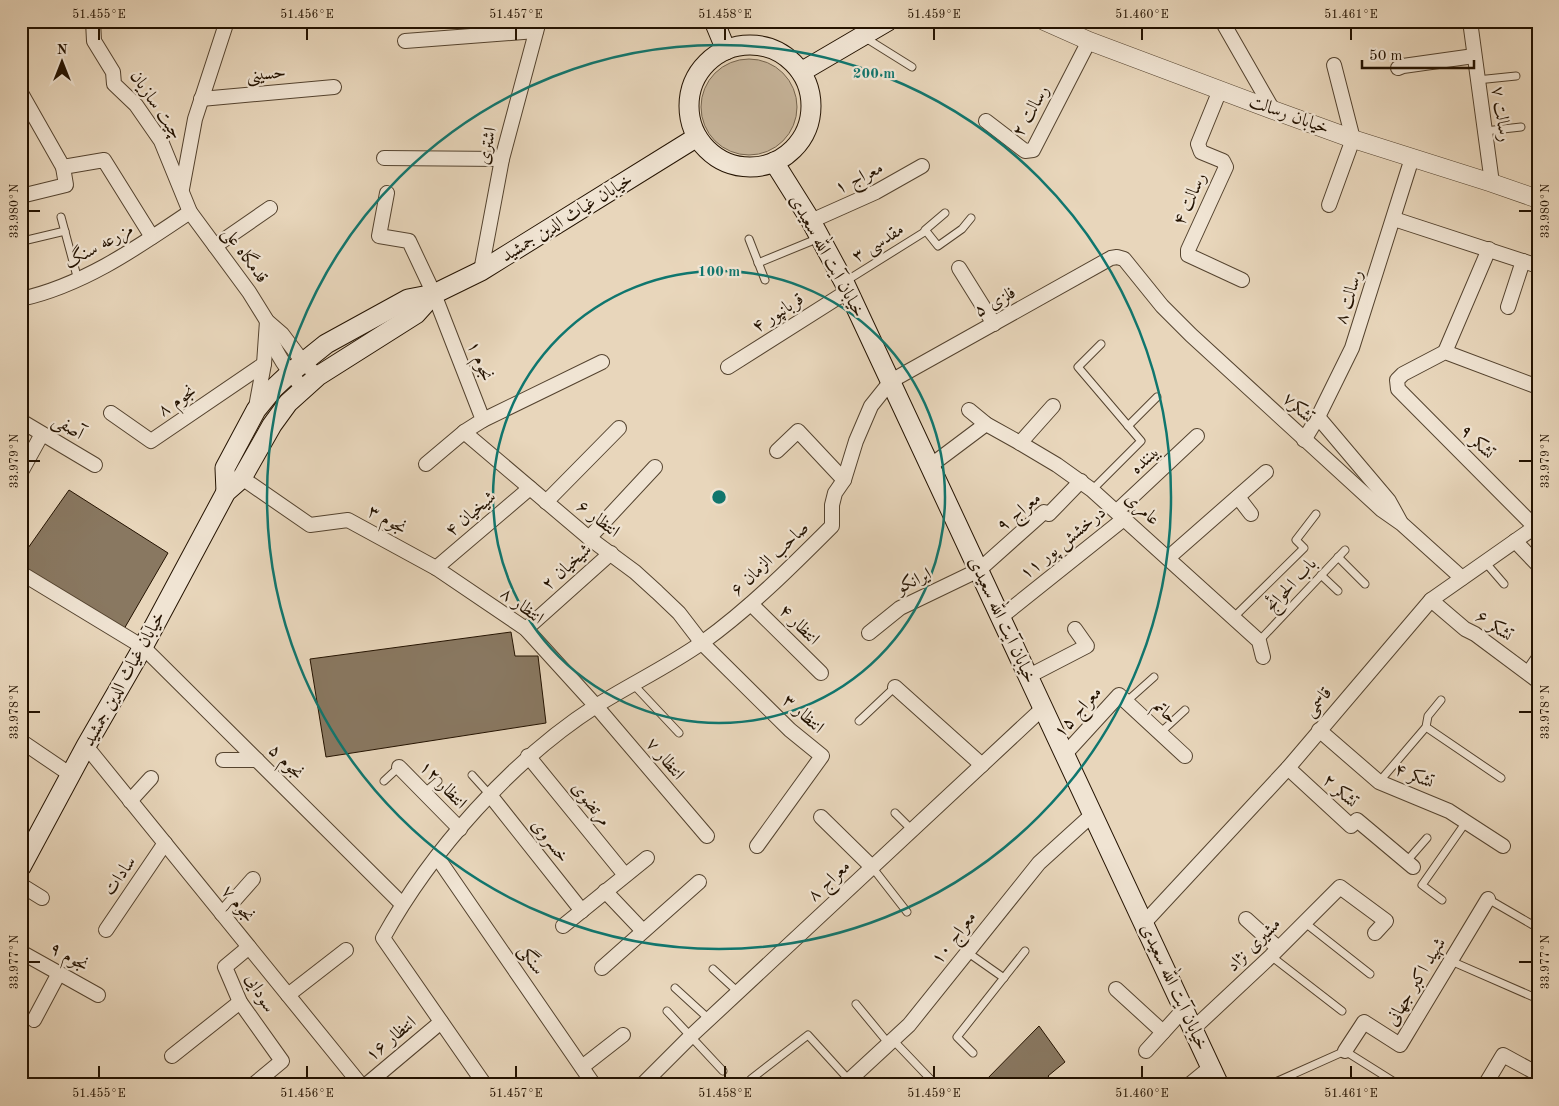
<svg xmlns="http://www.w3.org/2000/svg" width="1559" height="1106" viewBox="0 0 1559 1106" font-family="'Old Standard TT',Amiri,serif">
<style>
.green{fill:#c7b59b;stroke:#75644e}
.building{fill:#897861;stroke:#231200}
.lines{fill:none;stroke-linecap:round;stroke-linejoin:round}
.service-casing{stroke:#54432f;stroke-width:9}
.minor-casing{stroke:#54432f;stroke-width:16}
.tertiary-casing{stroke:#54432f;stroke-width:19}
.secondary-casing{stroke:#231200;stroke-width:21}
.service{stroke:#f0e4d3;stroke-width:7}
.minor{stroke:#f0e4d3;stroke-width:14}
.tertiary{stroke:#f0e4d3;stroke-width:18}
.secondary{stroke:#f0e4d3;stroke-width:19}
.ticks{fill:none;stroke:#231200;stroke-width:2}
.ring{fill:none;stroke:#0f766e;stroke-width:2.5}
.labels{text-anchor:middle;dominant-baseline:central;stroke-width:4.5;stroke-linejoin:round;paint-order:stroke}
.street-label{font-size:18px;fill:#231200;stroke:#f0e4d3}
.centre{fill:#0f766e;stroke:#f0e4d3;stroke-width:2.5}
.ring-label{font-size:15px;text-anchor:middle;font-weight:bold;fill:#0f766e;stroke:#f0e4d3;stroke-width:4.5;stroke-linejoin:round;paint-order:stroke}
.neatline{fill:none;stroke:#231200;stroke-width:2}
.ticks-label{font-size:12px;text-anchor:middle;fill:#231200}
</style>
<rect width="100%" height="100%" fill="#e8d6bb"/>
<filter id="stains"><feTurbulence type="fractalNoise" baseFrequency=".004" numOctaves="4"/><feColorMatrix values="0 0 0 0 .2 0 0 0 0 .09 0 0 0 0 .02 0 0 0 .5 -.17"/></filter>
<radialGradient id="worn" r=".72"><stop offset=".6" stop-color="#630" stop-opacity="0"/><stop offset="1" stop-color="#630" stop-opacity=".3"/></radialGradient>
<circle class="green" cx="749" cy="107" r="48"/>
<g class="building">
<path d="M69,490L168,553L124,629L21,567V558Z"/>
<path d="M511,632L515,656H538L546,723L326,757L310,659Z"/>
<path d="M1039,1026L1065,1062L1048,1076L1054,1083L1051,1085H986L984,1082Z"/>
</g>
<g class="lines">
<g class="service-casing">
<g id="service">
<path d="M864,37L912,67"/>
<path d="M1477,80L1516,76"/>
<path d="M1485,131L1521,127"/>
<path d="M61,217L78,280"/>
<path d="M926,231L925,230L945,213"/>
<path d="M749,239L765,280"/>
<path d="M23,241L65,231"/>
<path d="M758,263L819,238"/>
<path d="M846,281L926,231L938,246L962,229L971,218"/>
<path d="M1128,426L1157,397"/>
<path d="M1092,490L1141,441L1078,367L1101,344"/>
<path d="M1338,557L1365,584"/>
<path d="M1485,562L1504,584"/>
<path d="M1321,575L1338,591"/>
<path d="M1233,618L1304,548L1296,540L1316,514"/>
<path d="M1259,641L1345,550"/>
<path d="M1525,672L1538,653"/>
<path d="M633,684L679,733"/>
<path d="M1126,702L1154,677"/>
<path d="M859,721L895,687"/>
<path d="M1426,727L1501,778"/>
<path d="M1160,733L1185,710"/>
<path d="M472,775L490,795"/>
<path d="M384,781L399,767"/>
<path d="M1379,782L1426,727L1428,716L1441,700"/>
<path d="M424,793L438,781"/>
<path d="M895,813L912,830"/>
<path d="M1406,862L1427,838"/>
<path d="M872,867L907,912"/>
<path d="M1488,899L1538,928"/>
<path d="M1442,900L1422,885L1466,822"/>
<path d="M1304,922L1370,974"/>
<path d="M967,952L1004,978"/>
<path d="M1271,956L1342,1011"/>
<path d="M1451,961L1538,999"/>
<path d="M713,969L738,992"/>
<path d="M675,988L709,1019"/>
<path d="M856,1004L889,1044"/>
<path d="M667,1011L723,1071"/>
<path d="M893,1040L936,1085"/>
<path d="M973,1053L957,1037L1025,951"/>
<path d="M751,1079L808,1035L849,1080"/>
<path d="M1269,1085L1345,1051L1396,1083V1085"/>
</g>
</g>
<g class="minor-casing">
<g id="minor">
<path d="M93,21L94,41L113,72L114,84L136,105L161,141L190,212L249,292L267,321L282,334L303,362L318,376"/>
<path d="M1222,21L1273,110"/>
<path d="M1470,21L1492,183"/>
<path d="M405,41L536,31"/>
<path d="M1398,68L1403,66L1474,56"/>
<path d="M1220,90L1198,144L1201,152L1223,161L1226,167L1188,250V255L1242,280"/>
<path d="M21,93L63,167L104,160L152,237"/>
<path d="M201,99L334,87"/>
<path d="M986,121L1025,151L1033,150L1089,41"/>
<path d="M384,158L502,159"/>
<path d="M182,189L195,119L227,21"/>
<path d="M387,193L379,236L409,241L434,294L483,420L464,432L426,464"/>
<path d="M21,196L66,185L63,167"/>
<path d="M1329,205L1353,139L1334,65"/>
<path d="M1394,219L1538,266"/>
<path d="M811,221L876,192L922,166"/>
<path d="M215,246L270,208"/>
<path d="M959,268L994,324"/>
<path d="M481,271L502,159L539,21"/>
<path d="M21,299C84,285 138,247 190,212"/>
<path d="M1508,307L1523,261"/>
<path d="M269,332C274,353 289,372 303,388"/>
<path d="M1445,352L1489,249"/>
<path d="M728,367L848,291"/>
<path d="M256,407L264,364L267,321"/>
<path d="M969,410L986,424L1020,443L1057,465L1092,490L1259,641L1263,657"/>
<path d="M111,413L151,441L264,364"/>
<path d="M1318,417L1389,501L1400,521"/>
<path d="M483,420L602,362"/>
<path d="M21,421L95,465"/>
<path d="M464,432L589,538L635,572L657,592L679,613L702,643L790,730L822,756L757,846"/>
<path d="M1304,440L1318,417L1352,348L1412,158"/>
<path d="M1020,443L1053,406"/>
<path d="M777,451L798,431L844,480"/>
<path d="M930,466L986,424"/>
<path d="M21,472L42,434"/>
<path d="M242,478L310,525L348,520L436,568L526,629L596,706L707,836"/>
<path d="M1238,497L1251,514"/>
<path d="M546,502L619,428"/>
<path d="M1117,511L1197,436"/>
<path d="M1535,527L1398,389L1397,380L1403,374L1445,352L1538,387"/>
<path d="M589,538L655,467"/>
<path d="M1515,541L1538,565"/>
<path d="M1168,558L1266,472"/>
<path d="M436,568L530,488"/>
<path d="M21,573L143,647L402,904"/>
<path d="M1431,600L1465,629L1475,634L1538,681"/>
<path d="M751,604L821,673"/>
<path d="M1001,617L1125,518"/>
<path d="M526,629L611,553"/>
<path d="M869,633L900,608L979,570L1044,512L1049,514L1081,481"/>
<path d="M1029,676L1087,646L1075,629"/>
<path d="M895,687L982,765"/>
<path d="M1319,730L1379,782L1449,811L1503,846"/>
<path d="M21,741L71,775"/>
<path d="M86,746L361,1085"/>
<path d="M1065,754L1119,695L1185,756"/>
<path d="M528,756L625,875"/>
<path d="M223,760H257"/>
<path d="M399,767L460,829"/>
<path d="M1288,768L1351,826L1357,820L1413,867"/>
<path d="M490,795L582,911"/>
<path d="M130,801L151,778"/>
<path d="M821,817L872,867"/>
<path d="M437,857L594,1085"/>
<path d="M21,885L42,898"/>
<path d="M605,891L643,931"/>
<path d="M222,914L253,879"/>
<path d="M1246,919L1278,948"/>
<path d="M1144,923L1288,768L1431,600L1538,525"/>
<path d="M563,926L647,858"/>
<path d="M106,930L165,843"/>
<path d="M249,947L225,967L240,1002L282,1061L253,1085"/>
<path d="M21,952L98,995"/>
<path d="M602,968L699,882"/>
<path d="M1116,989L1163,1032"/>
<path d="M288,995L346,950"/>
<path d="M34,1020L59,973"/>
<path d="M1193,1029L1271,956L1340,887L1386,921L1375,933"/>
<path d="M1146,1051L1184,1009"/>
<path d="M1345,1051L1364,1022L1400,1045L1488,899"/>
<path d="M172,1056L240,1002"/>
<path d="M582,1067L623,1035"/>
<path d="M366,1085L441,1022"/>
<path d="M485,1085L383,938C431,851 512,760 596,706C631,684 669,666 703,642C750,608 791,567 832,526V505L835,493L844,480L856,441L871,406L891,381L1111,258L1117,257L1124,259L1162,306L1191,335L1382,510L1402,524L1462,578"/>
<path d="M642,1085L691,1036L1043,708"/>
<path d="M844,1085L909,1025L1039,863L1093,814"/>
<path d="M1189,1085L1211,1067"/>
<path d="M1485,1085L1503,1055L1538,1074"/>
</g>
</g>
<g class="tertiary-casing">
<path id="tertiary" d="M1044,21L1089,41L1273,110L1353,139L1492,183L1538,199"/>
</g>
<g class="secondary-casing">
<g id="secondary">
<path d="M714,21L726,50"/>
<circle cx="750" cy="106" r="61"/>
<path d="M801,72L888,21"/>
<path d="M774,162L811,221L844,282L1219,1085"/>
<path d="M226,492L225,468L256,410L274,388L290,373L326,344L408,299L434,294L481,271L697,137"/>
<path d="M21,867L86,746L143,647L226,492L242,478L272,425L288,403L318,376L416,314L434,294"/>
</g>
</g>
<use href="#service" class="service"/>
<use href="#minor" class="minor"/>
<use href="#tertiary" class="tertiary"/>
<use href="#secondary" class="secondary"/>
</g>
<path class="ticks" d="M99,28V40M307,28V40M516,28V40M725,28V40M934,28V40M1142,28V40M1351,28V40M28,211H40M1519,211H1532M28,461H40M1519,461H1532M28,712H40M1519,712H1532M28,962H40M1519,962H1532M99,1066V1078M307,1066V1078M516,1066V1078M725,1066V1078M934,1066V1078M1142,1066V1078M1351,1066V1078"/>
<g class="ring">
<circle cx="719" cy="497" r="226"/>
<circle cx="719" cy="497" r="452"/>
</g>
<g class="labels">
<g class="street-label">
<text transform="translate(266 74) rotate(-5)">حسینی</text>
<text transform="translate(156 105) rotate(56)">چیت سازیان</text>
<text transform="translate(1031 111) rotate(-60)">رسالت ۲</text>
<text transform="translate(1501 114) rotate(82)">رسالت ۷</text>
<text transform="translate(1289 115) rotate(20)">خیابان رسالت</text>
<text transform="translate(487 146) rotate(-77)">اشتری</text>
<text transform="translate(859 178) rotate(-26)">معراج ۱</text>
<text transform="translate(1190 199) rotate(-65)">رسالت ۴</text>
<text transform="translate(567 218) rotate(-32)">خیابان غیاث الدین جمشید</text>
<text transform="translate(878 243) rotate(-32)">مقدسی ۳</text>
<text transform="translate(99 246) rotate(-29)">مزرعه سنگ</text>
<text transform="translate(245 255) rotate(54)">قدمگاه علی</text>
<text transform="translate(827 256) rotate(61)">خیابان آیت الله سعیدی</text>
<text transform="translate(1349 297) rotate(-72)">رسالت ۸</text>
<text transform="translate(995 302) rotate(-29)">فلزی ۵</text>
<text transform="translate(778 313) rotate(-33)">قربانپور ۴</text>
<text transform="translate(480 361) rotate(68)">نجوم ۱</text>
<text transform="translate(177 401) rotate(-34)">نجوم ۸</text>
<text transform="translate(1298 408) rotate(43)">تشکر۷</text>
<text transform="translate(68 427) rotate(31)">آصفی</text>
<text transform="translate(1477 442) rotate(45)">تشکر ۹</text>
<text transform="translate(1145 460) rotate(-43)">بیننده</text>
<text transform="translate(1142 509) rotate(42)">عامری</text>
<text transform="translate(1019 512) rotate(-39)">معراج ۹</text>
<text transform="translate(471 514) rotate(-40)">شیخیان ۴</text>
<text transform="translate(598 519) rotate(38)">انتظار ۶</text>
<text transform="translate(387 520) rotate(29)">نجوم ۳</text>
<text transform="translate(1063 543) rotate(-39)">درخشش پور ۱۱</text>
<text transform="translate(770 559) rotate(-43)">صاحب الزمان ۶</text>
<text transform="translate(567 567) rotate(-42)">شیخیان ۲</text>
<text transform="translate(914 581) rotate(-26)">ایرانکو</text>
<text transform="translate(1291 585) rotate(-47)">باب الحوائج</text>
<text transform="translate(522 606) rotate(37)">انتظار ۸</text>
<text transform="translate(1002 620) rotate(65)">خیابان آیت الله سعیدی</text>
<text transform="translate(799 625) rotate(45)">انتظار ۴</text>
<text transform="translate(1494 626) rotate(35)">تشکر ۶</text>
<text transform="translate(124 679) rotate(-61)">خیابان غیاث الدین جمشید</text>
<text transform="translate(1318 702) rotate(-49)">قاسمی</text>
<text transform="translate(1078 712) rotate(-48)">معراج ۱۵</text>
<text transform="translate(1165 712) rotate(43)">حاتم</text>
<text transform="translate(803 714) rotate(42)">انتظار ۳</text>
<text transform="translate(665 759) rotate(50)">انتظار ۷</text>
<text transform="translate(286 762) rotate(45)">نجوم ۵</text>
<text transform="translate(1414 776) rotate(22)">تشکر ۴</text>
<text transform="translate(443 785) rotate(46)">انتظار ۱۲</text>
<text transform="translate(1340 791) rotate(43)">تشکر ۲</text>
<text transform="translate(591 804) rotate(51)">مرتضوی</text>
<text transform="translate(550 841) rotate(52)">خسروی</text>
<text transform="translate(120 876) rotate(-56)">سادات</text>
<text transform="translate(829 881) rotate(-43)">معراج ۸</text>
<text transform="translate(238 904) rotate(51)">نجوم ۷</text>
<text transform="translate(954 938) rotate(-52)">معراج ۱۰</text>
<text transform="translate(1254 945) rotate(-45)">مشیری نژاد</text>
<text transform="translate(69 957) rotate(29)">نجوم ۹</text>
<text transform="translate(531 960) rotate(55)">سنگی</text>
<text transform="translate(1416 982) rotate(-59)">شهید اکبر جهانی</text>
<text transform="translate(1174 987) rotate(65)">خیابان آیت الله سعیدی</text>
<text transform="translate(260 993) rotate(60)">سودایی</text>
<text transform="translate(391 1039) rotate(-40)">انتظار ۱۶</text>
</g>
</g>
<circle cx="719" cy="497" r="8" class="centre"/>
<g class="ring-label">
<text x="874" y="78">200 m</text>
<text x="719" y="276">100 m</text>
</g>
<rect width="1559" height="1106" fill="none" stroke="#e8d6bb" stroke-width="55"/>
<g transform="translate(62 62)" stroke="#f0e4d3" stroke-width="4" paint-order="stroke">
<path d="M0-4L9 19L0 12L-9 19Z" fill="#231200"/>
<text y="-8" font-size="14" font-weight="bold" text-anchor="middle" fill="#231200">N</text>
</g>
<path d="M1362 60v8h112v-8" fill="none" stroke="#231200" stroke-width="2.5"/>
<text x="1369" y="60" font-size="15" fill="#231200" stroke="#f0e4d3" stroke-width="4" paint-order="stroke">50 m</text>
<rect x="28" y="28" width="1504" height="1050" class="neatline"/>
<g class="ticks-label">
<text x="99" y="18">51.455°E</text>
<text x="307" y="18">51.456°E</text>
<text x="516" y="18">51.457°E</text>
<text x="725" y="18">51.458°E</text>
<text x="934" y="18">51.459°E</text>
<text x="1142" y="18">51.460°E</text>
<text x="1351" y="18">51.461°E</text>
<text transform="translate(14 211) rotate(-90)" y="4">33.980°N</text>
<text transform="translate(1545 211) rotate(-90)" y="4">33.980°N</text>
<text transform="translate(14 461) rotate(-90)" y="4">33.979°N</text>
<text transform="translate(1545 461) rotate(-90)" y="4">33.979°N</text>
<text transform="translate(14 712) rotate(-90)" y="4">33.978°N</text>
<text transform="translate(1545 712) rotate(-90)" y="4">33.978°N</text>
<text transform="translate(14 962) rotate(-90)" y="4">33.977°N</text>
<text transform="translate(1545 962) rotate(-90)" y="4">33.977°N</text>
<text x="99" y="1097">51.455°E</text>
<text x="307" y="1097">51.456°E</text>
<text x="516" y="1097">51.457°E</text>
<text x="725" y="1097">51.458°E</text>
<text x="934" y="1097">51.459°E</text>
<text x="1142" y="1097">51.460°E</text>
<text x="1351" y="1097">51.461°E</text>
</g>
<rect width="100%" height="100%" filter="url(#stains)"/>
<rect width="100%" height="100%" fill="url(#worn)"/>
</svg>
